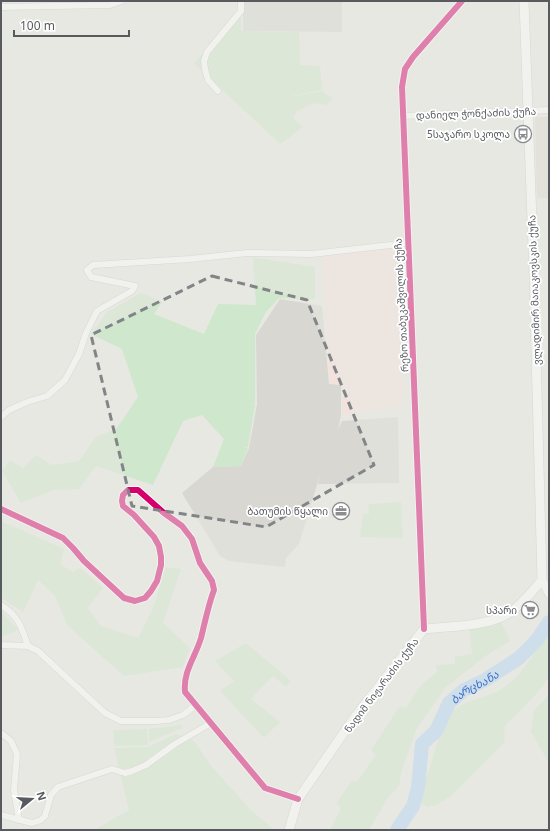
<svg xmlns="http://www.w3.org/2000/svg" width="550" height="831" viewBox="0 0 550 831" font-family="'Noto Sans','Noto Sans Georgian',sans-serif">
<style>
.industrial{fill:#d8d7d1}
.education{fill:#dbdbd1}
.medical{fill:#f3e2dc}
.green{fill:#cee7cd}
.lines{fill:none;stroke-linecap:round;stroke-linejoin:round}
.river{stroke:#b2d3f6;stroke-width:14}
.minor-casing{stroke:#c4c4c3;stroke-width:7}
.tertiary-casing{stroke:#c4c4c3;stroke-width:9}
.secondary-casing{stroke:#c4c5c4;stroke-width:10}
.minor{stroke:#fcfcfb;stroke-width:6}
.tertiary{stroke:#fcfcfb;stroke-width:8}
.secondary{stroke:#fcfcfb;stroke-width:9}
.cycleway-casing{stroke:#fff;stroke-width:8}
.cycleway{stroke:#d6006c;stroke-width:6}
.marked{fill:none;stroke:#828587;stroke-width:3;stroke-dasharray:8 5;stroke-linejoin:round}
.labels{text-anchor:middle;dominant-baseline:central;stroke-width:3.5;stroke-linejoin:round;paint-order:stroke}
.street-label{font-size:10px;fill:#575b60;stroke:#fff}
.poi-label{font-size:10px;fill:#575b60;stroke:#fff;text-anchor:end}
.water-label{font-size:11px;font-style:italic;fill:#3870c8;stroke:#fff}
</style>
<rect width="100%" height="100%" fill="#e8e8e2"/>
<g class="industrial">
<path d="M243,1H342V32L243,31Z"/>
<path d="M280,299L322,306L329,384L341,385V415L338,430L334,439L342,421L398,417L399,483L318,484L320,475L299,544L286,558L285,567L229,561L220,556L182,493L213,467L241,466L249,448L257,404L256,335Z"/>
</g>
<path class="education" d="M535,117H549V198H537Z"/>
<path class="medical" d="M402,247L403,406L342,415L343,385L330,383L321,256Z"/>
<g class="green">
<path d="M241,11V31L299,32L300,65L320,66L322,90L295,95L292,94L295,96L322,91L333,99L327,105L314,103L297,111L293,118L303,127L280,144L194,63Z"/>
<path d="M253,257L315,267V299L279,298L266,312L255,334V404L251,402L255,405L248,447H243L248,448L241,466L213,467L224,439L202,415L183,421L153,485L96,466L79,489L53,490L21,503L2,471L10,460L23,468L36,455L52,465L79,461L96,437L117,428L138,397L122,349L91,334L107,312L141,293L162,302L154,314L204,334L218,304L256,305Z"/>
<path d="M401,502L403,538L360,537L363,514H369L368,504Z"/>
<path d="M1,522L8,524L64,549L60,564L73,572L80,568L103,588L88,608L101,626L138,638L153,608L166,567L181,569L163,623L190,648L183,667L124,676L67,625L55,596L38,580L23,612L1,598Z"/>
<path d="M1,612H2L18,630L1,637Z"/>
<path d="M501,622L510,641L484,657L445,688L416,730L409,751L402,769L399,786L389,796L369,830H330L341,808L337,803L352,780L357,782L376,755L371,750L400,706L406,708L422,684L437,672L436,665L455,664V657L472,654L469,628Z"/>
<path d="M549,628V676L541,689L505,726L504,734L505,742L450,797L436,805L428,807L417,802C422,788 427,775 432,761C436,750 440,726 446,718C460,699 485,700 503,688C524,674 537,649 549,628Z"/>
<path d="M246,643L291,681L286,687L273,676L251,699L280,722L264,738L220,691L234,681L215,661Z"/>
<path d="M549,695V763L531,732L534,710Z"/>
<path d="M182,725V728L149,742V729Z"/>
<path d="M147,729L148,745L114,746L113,730Z"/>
<path d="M176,734L194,741L213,768L249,808L274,830H210L209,828L203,830H94L129,810L114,748L148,747Z"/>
</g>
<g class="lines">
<path class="river" id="s1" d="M397,830L413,806L418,788L422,744L436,731L449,703L464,690L485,680L519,658L537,640L549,622"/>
<g class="minor-casing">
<g id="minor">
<path d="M1,7L110,5L122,1"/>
<path d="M218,91L208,80L205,69L204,61L207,52L241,11V1"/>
<path d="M403,116L549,110"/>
<path d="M1,417L9,410L27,402L47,396L65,380L79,354L86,333L97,311L132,291L135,286L91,277L87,270L93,265L190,259L247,253L312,254L408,243"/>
<path d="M1,509L63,538L73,548L84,561L124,598L135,601L145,598L151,591L157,581L161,565V557L159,546L154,537L134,515L123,506L122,501L123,495L128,490H138L164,513L182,526L192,539L200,563L212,581L214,590C208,606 205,622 201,638C195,658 183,671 185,692L265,788L298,799"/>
<path d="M1,605C18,615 22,628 28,646"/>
<path d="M424,629L402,87L405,69L413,57L462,1"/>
<path d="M1,645L28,646L38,651L105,713L121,721H155L169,720L183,715L196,705"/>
<path d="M1,733L11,741L17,754L14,790L19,820"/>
<path d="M1,815L32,823L41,820L45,816L51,795L58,787L112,769L125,773L132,771L146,765L175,744L211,723"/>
</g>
</g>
<g class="tertiary-casing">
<path id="tertiary" d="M542,580L549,594"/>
</g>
<g class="secondary-casing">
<path id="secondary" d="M289,830L298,799L354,718L424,629C451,626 486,627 509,613C522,605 532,591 542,580L534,276L524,1"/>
</g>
<use href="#minor" class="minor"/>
<use href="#tertiary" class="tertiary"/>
<use href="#secondary" class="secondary"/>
<g class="cycleway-casing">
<g id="cycleway">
<path d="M1,509L63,538L73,548L84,561L124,598L135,601L145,598L151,591L157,581L161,565V557L159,546L154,537L134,515L123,506L122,501L123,495L128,490H138L164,513L182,526L192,539L200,563L212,581L214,590C208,606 205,622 201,638C195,658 183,671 185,692L265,788L298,799"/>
<path d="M424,629L402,87L405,69L413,57L462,1"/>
</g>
</g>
<use href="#cycleway" class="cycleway"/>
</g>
<path d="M0 0H550V831H0ZM212,276L307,300L374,465L266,527L132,506L91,335Z" fill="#e8e8e2" fill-opacity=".55" fill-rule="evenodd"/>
<path class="marked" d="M212,276L307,300L374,465L266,527L132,506L91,335Z"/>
<defs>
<g id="bus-ring" transform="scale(0.9)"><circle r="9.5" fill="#fff" stroke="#8a8c8e" stroke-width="1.5"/><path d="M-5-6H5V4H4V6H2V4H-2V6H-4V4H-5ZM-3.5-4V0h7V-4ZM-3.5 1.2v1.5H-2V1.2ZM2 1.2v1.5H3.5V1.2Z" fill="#8a8c8e"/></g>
<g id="office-ring" transform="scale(0.9)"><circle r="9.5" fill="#fff" stroke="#8a8c8e" stroke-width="1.5"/><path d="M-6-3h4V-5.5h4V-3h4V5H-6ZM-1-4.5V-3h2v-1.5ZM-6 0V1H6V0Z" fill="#8a8c8e"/></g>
<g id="supermarket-ring" transform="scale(0.9)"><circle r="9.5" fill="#fff" stroke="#8a8c8e" stroke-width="1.5"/><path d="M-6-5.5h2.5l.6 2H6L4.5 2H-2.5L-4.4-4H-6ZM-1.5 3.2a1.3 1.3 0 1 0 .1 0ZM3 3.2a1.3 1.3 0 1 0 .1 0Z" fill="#8a8c8e"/></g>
</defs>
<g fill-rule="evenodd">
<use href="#bus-ring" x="523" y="134"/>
<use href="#office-ring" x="341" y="511"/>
<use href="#supermarket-ring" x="530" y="610"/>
</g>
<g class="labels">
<g class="street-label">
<text transform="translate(476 113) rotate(-2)">დანიელ ჭონქაძის ქუჩა</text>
<text transform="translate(534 290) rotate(-92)">ვლადიმირ მაიაკოვსკის ქუჩა</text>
<text transform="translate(401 305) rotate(-93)">რეზო თაბუკაშვილის ქუჩა</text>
<text transform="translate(381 685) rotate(-53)">ნადიმ ნიჟარაძის ქუჩა</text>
</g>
<g class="poi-label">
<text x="510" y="134">5საჯარო სკოლა</text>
<text x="328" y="511">ბათუმის წყალი</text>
<text x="517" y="610">სპარი</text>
</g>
<g class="water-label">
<text stroke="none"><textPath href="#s1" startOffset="172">ბარცხანა</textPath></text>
</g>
</g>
<rect width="550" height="831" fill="none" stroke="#575b60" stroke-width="4"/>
<g transform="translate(32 799) rotate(72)" stroke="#ffffff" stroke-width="3" paint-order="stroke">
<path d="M0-3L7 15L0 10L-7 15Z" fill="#575b60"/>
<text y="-6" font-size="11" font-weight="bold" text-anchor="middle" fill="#575b60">N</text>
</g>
<path d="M14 30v6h115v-6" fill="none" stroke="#575b60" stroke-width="2"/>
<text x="20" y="30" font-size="12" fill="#575b60" stroke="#ffffff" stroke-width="3" paint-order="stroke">100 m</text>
</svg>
